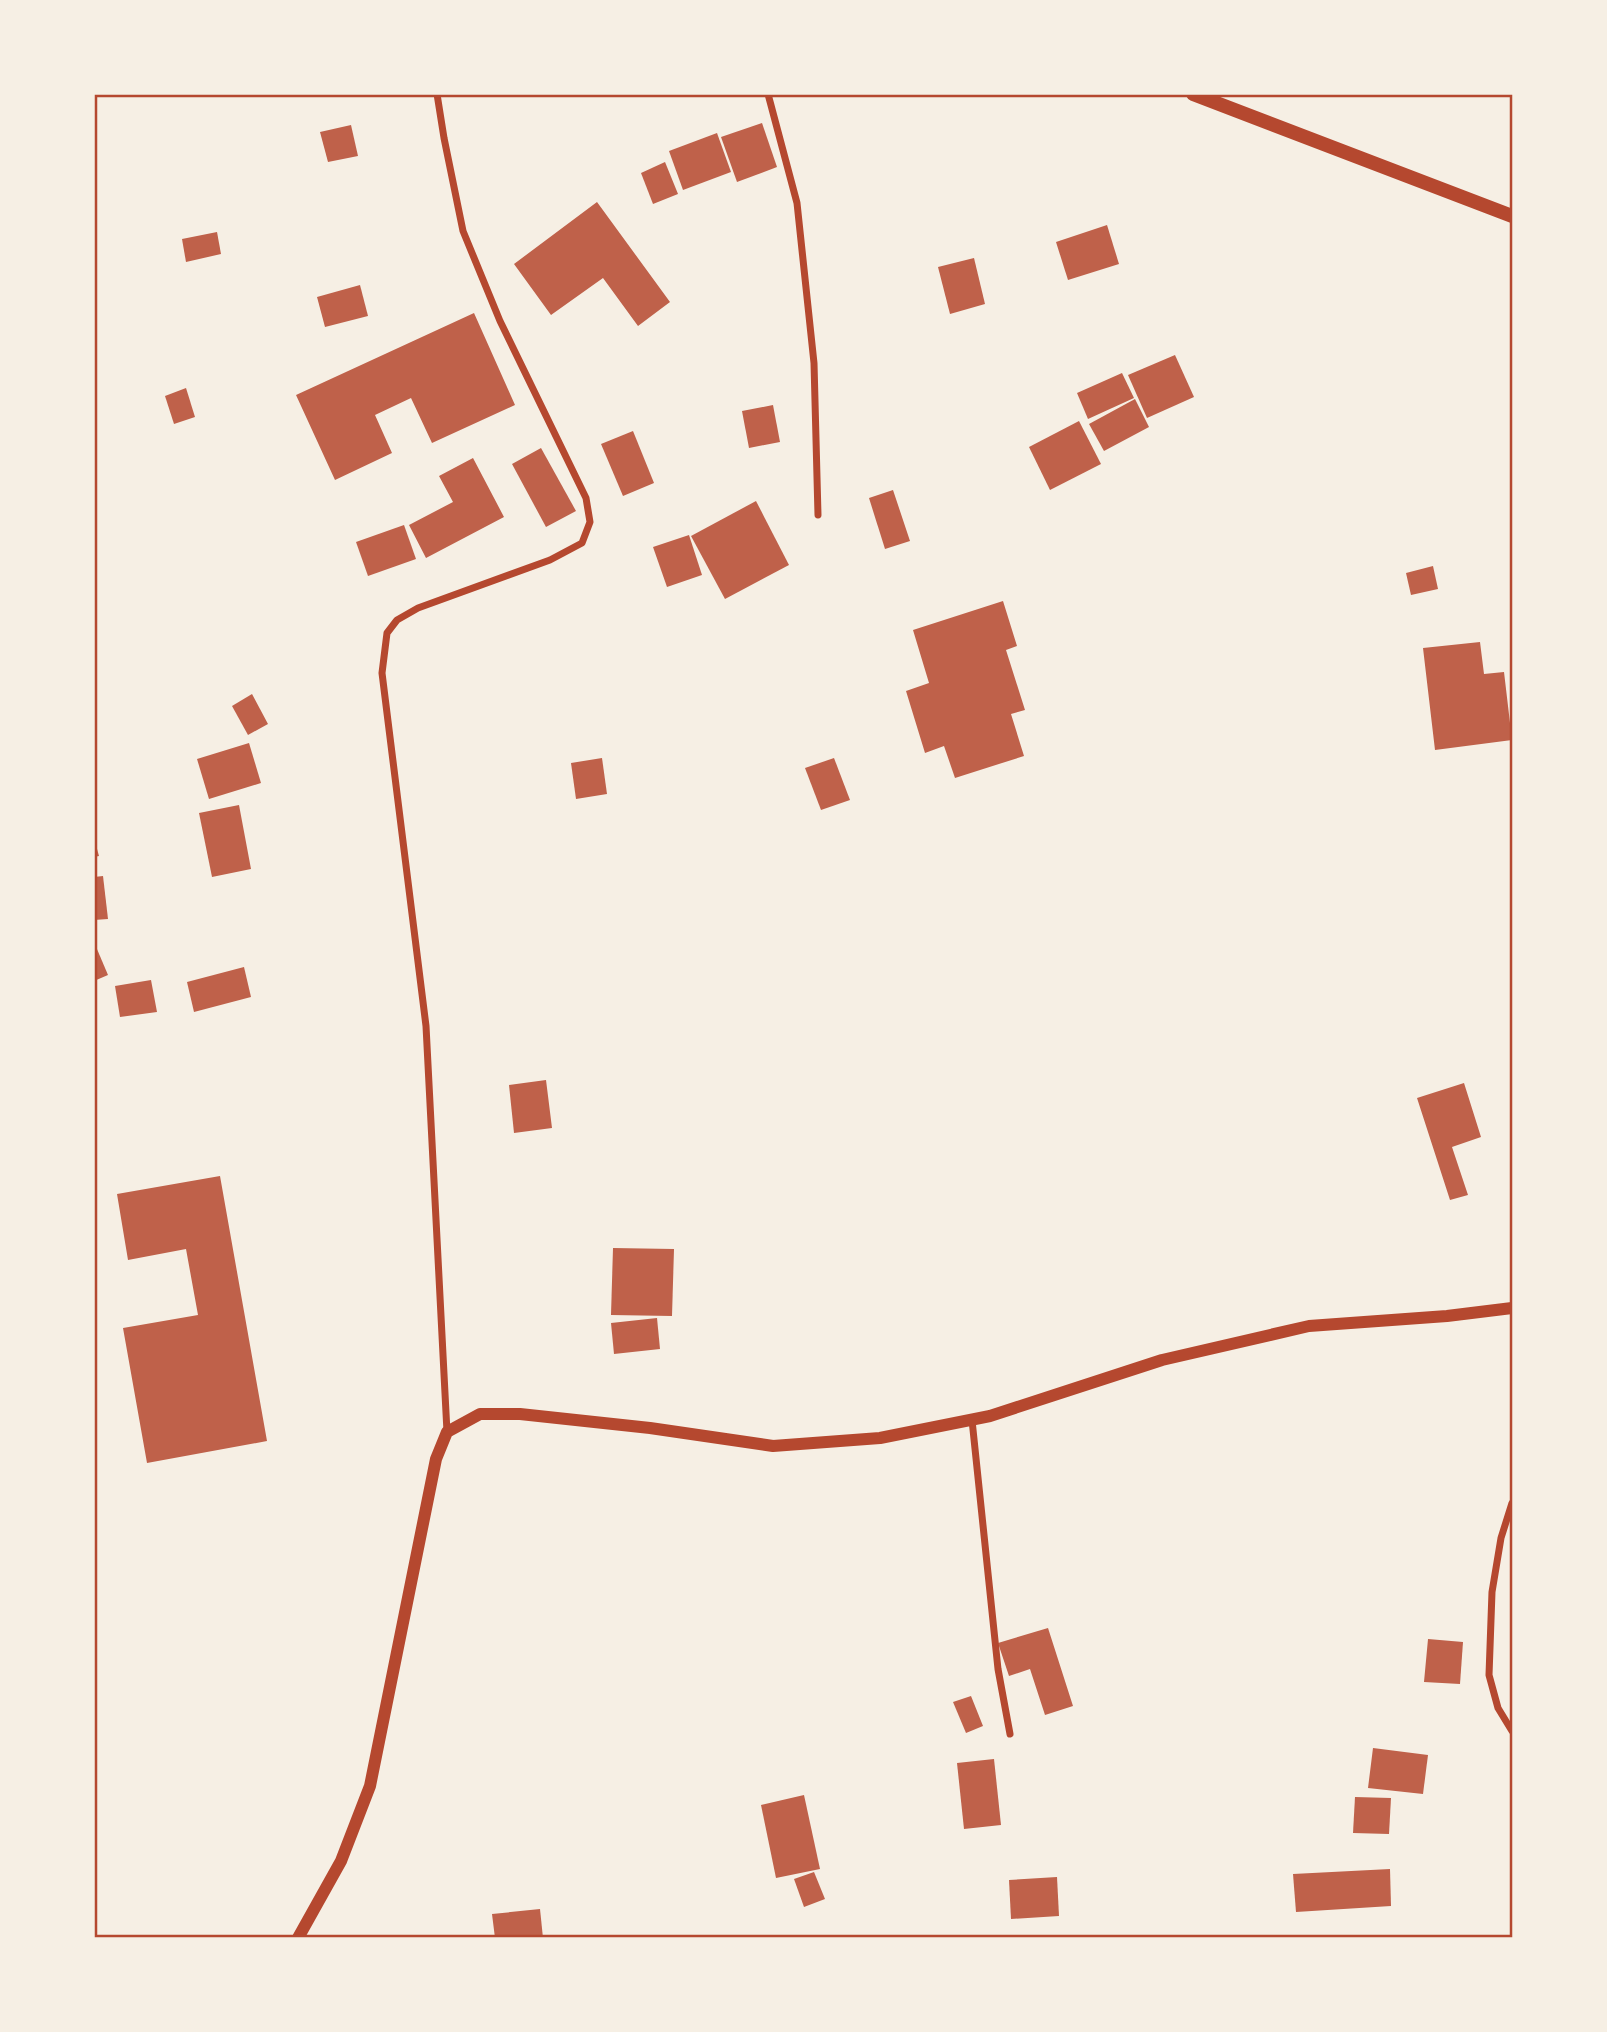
<svg xmlns="http://www.w3.org/2000/svg" width="1607" height="2032" viewBox="0 0 1607 2032" font-family="Cabin,sans-serif">
<style>
.building{fill:#bf614a}
.lines{fill:none;stroke-linecap:round;stroke-linejoin:round}
.minor{stroke:#b5482f;stroke-width:7}
.tertiary{stroke:#b5482f;stroke-width:12}
.secondary{stroke:#b5482f;stroke-width:14}
.neatline{fill:none;stroke:#b5482f;stroke-width:2.5}
</style>
<rect width="100%" height="100%" fill="#f6efe4"/>
<g class="building">
<path d="M762,123L777,167L737,182L721,137Z"/>
<path d="M351,125L358,156L328,162L320,132Z"/>
<path d="M717,133L731,172L683,190L669,151Z"/>
<path d="M665,162L678,194L653,204L641,173Z"/>
<path d="M597,202L670,302L638,326L603,278L551,315L514,264Z"/>
<path d="M1107,225L1119,264L1068,280L1056,242Z"/>
<path d="M217,232L221,254L186,262L182,239Z"/>
<path d="M974,258L985,304L950,314L938,267Z"/>
<path d="M360,285L368,316L325,327L317,297Z"/>
<path d="M474,313L515,405L432,443L411,398L375,415L392,453L335,480L296,395Z"/>
<path d="M1175,355L1194,397L1147,418L1128,375Z"/>
<path d="M1122,373L1134,398L1088,419L1077,393Z"/>
<path d="M186,388L195,417L174,424L165,396Z"/>
<path d="M1135,399L1149,427L1104,451L1089,424Z"/>
<path d="M773,405L780,442L749,448L742,411Z"/>
<path d="M1079,421L1101,464L1050,490L1029,447Z"/>
<path d="M633,431L654,483L623,496L601,444Z"/>
<path d="M541,448L576,511L546,527L512,464Z"/>
<path d="M473,458L504,517L426,558L409,525L453,502L439,476Z"/>
<path d="M893,490L910,541L885,549L869,498Z"/>
<path d="M756,501L789,565L725,599L691,536Z"/>
<path d="M404,525L416,559L368,576L356,542Z"/>
<path d="M689,535L702,575L667,587L653,547Z"/>
<path d="M1433,566L1438,589L1411,595L1406,573Z"/>
<path d="M1003,601L1017,646L1006,650L1025,710L1011,714L1024,756L955,778L944,746L925,753L906,691L929,683L913,630Z"/>
<path d="M1480,642L1484,674L1504,672L1512,740L1435,750L1423,648Z"/>
<path d="M252,694L268,724L248,735L232,706Z"/>
<path d="M249,743L261,783L209,799L197,759Z"/>
<path d="M602,758L607,794L576,799L571,763Z"/>
<path d="M834,758L850,800L821,810L805,768Z"/>
<path d="M239,805L251,869L212,877L199,813Z"/>
<path d="M94,838L99,856L94,857Z"/>
<path d="M103,876L108,919L94,920V877Z"/>
<path d="M94,942L108,975L94,981Z"/>
<path d="M244,967L251,997L194,1012L187,982Z"/>
<path d="M151,980L157,1012L120,1017L115,986Z"/>
<path d="M546,1080L552,1128L514,1133L509,1085Z"/>
<path d="M1464,1083L1481,1137L1452,1147L1468,1195L1450,1200L1417,1098Z"/>
<path d="M220,1176L267,1441L147,1463L123,1328L198,1315L186,1249L128,1260L117,1194Z"/>
<path d="M613,1248L674,1249L672,1316L611,1315Z"/>
<path d="M657,1318L660,1349L614,1354L611,1323Z"/>
<path d="M1048,1628L1073,1706L1045,1715L1030,1669L1009,1676L998,1643Z"/>
<path d="M1428,1639L1463,1642L1460,1684L1424,1682Z"/>
<path d="M971,1696L983,1726L966,1733L953,1702Z"/>
<path d="M1373,1748L1428,1755L1423,1794L1368,1788Z"/>
<path d="M994,1759L1001,1825L964,1829L957,1763Z"/>
<path d="M804,1795L820,1869L776,1878L761,1805Z"/>
<path d="M1355,1797L1391,1798L1389,1834L1353,1833Z"/>
<path d="M1390,1869L1391,1906L1296,1912L1293,1874Z"/>
<path d="M814,1872L825,1899L804,1907L794,1879Z"/>
<path d="M1057,1877L1059,1916L1011,1919L1009,1880Z"/>
<path d="M540,1909L543,1938H495L492,1914Z"/>
</g>
<g class="lines">
<g class="minor">
<path d="M437,94L444,138L463,231L500,321L586,498L590,522L582,543L550,560L418,608L397,620L387,633L382,673L426,1026L447,1432"/>
<path d="M768,94L797,203L814,363L818,515"/>
<path d="M972,1420L998,1669L1010,1734"/>
<path d="M1512,1503L1501,1538L1492,1592L1489,1675L1498,1708L1512,1731"/>
</g>
<path class="tertiary" d="M298,1938L341,1861L370,1786L436,1459L447,1432L480,1414H520L650,1428L773,1446L880,1438L990,1416L1162,1360L1309,1326L1447,1316L1512,1308"/>
<path class="secondary" d="M1193,94L1512,216"/>
</g>
<rect width="1607" height="2032" fill="none" stroke="#f6efe4" stroke-width="192"/>
<rect x="96" y="96" width="1415" height="1840" class="neatline"/>
</svg>
